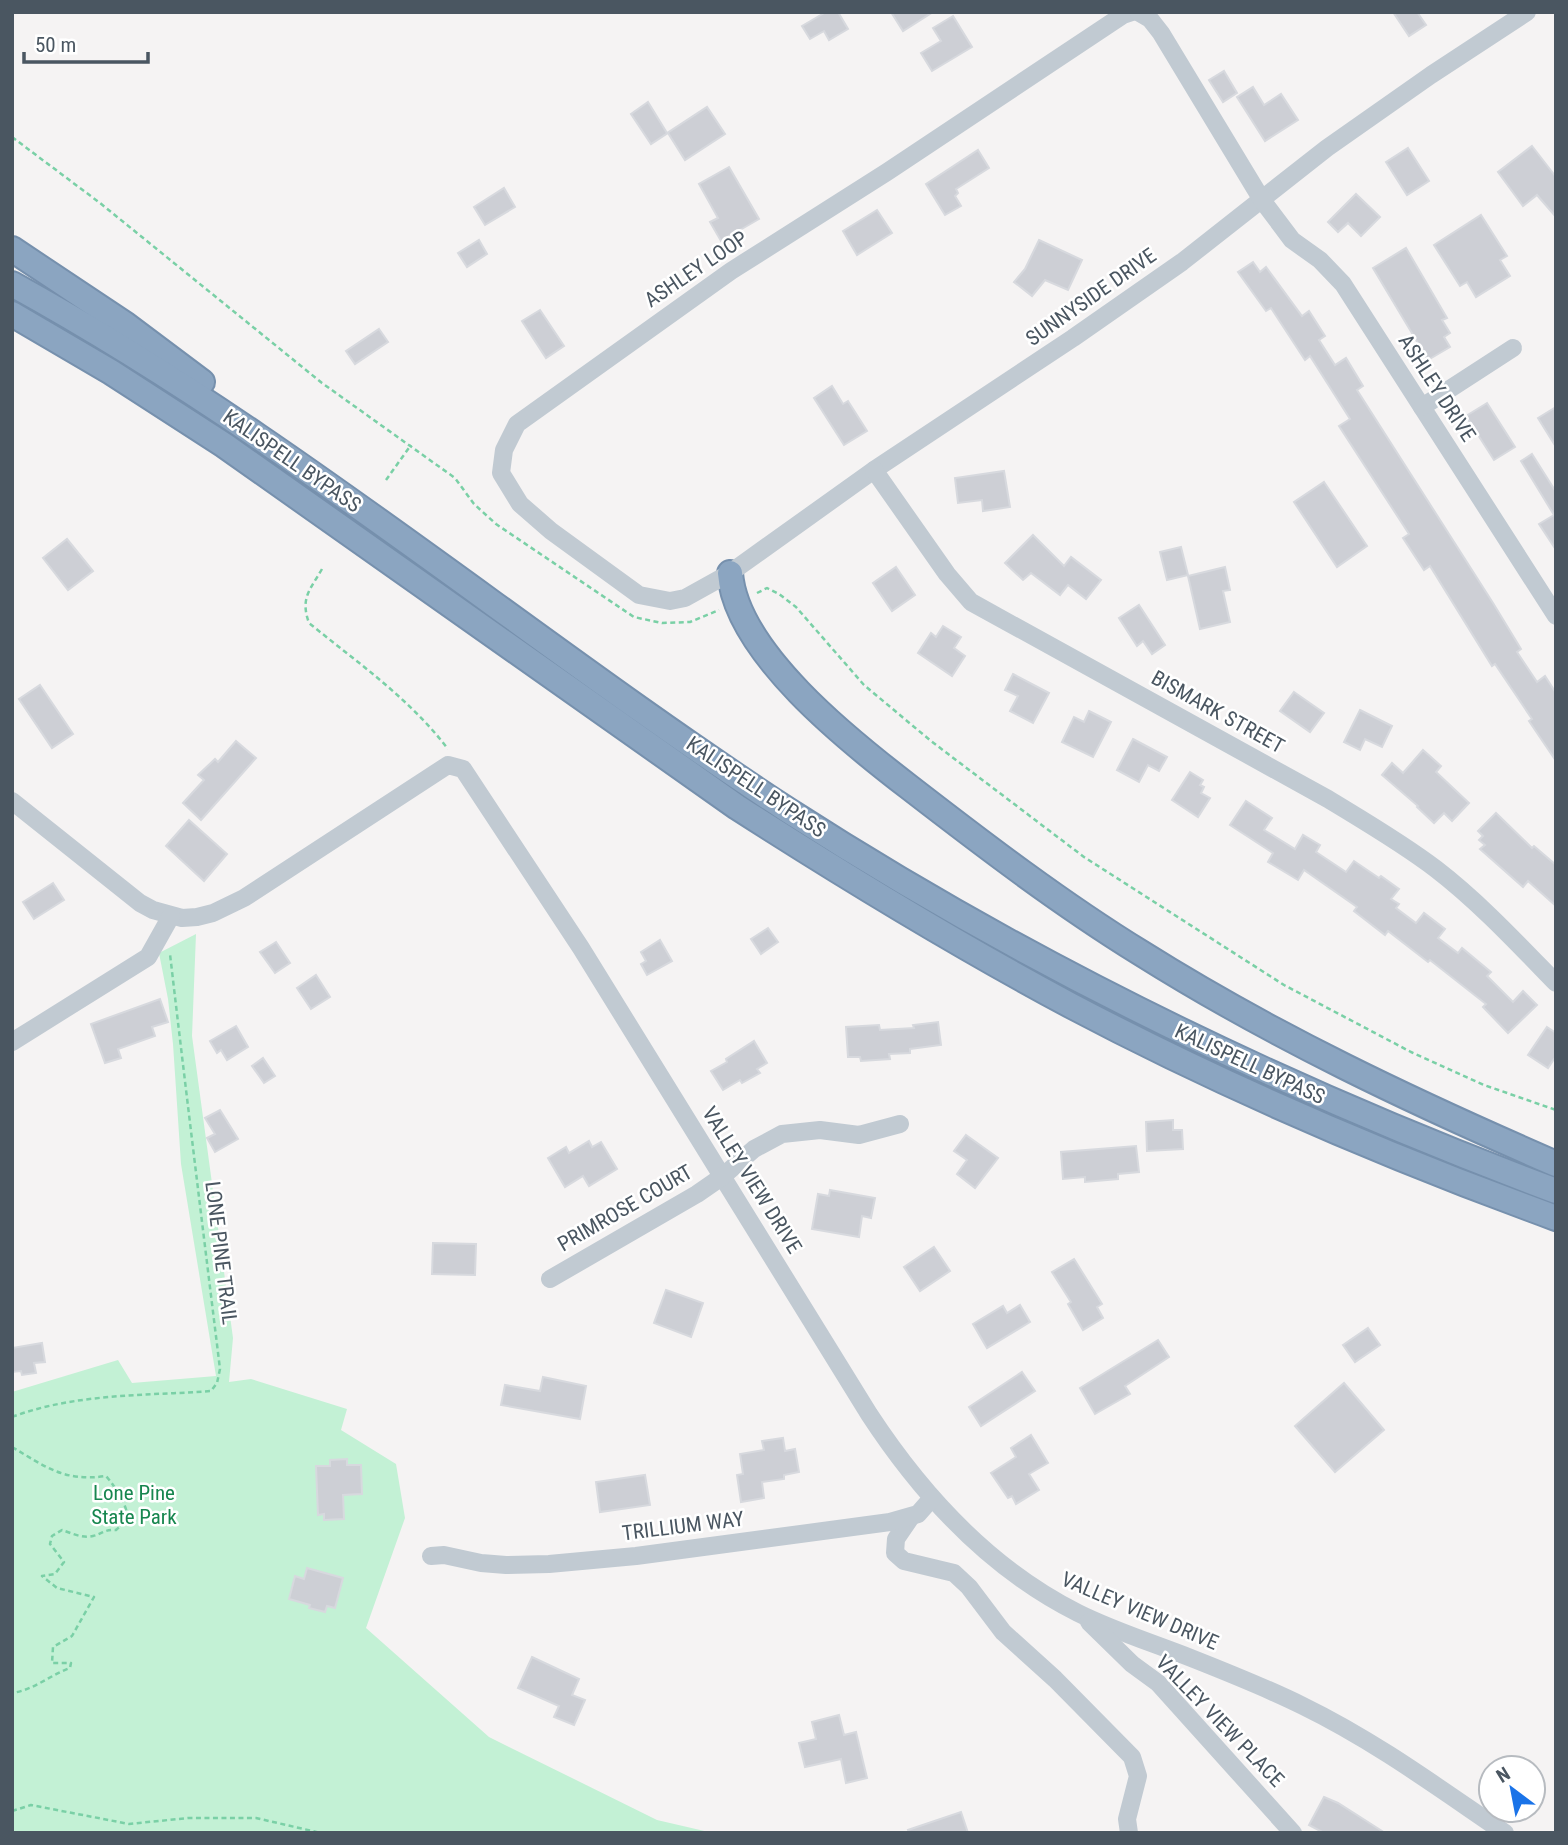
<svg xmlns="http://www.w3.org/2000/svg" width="1568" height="1845" viewBox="0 0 1568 1845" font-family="'Roboto Condensed',sans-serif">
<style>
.green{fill:#c3f1d5}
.building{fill:#cdcfd5;stroke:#d7d9de;stroke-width:2}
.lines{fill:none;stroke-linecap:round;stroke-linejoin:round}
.highway-casing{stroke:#7690ad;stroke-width:28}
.path{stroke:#7ad0a6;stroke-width:2.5;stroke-dasharray:5 3.5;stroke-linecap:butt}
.minor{stroke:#c1cad2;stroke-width:18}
.highway{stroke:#8ba5c1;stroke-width:24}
.labels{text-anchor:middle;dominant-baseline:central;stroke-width:5;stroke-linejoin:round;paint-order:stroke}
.street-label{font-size:21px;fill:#4a5661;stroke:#fff}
.park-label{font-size:21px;fill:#17864f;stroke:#fff}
</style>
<rect width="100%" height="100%" fill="#f5f3f3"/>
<path class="green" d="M196,934L192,1036L233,1338L229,1382L251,1379L347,1409L341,1430L396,1464L405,1518L366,1628L489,1737L657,1820L713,1833H12V1392L118,1360L132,1383L216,1376L181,1164L173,1044L168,999L159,953Z"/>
<g class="building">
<path d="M826,12H838L848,29L829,40L824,31L810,39L802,26Z"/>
<path d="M891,12H933L903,31Z"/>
<path d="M1393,12H1417L1426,25L1409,36Z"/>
<path d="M953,16L972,47L932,71L921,53L941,41L933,28Z"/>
<path d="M1224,71L1237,93L1223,102L1209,80Z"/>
<path d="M1253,87L1264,105L1281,94L1298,120L1265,141L1237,97Z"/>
<path d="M648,102L667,133L707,107L725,134L685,160L668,133L651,144L631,114Z"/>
<path d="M1532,146L1556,177V217L1537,195L1523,206L1498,172Z"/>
<path d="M1408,148L1429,181L1407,195L1386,162Z"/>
<path d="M978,150L989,168L956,189L958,193L955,196L961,206L945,215L926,184Z"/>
<path d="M729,167L759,219L721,241L710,222L718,218L699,184Z"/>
<path d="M504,188L515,207L485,225L474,207Z"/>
<path d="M1356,194L1380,217L1361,236L1348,223L1338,232L1328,222Z"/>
<path d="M877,210L892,233L857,255L843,231Z"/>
<path d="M1481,215L1507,256L1500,260L1510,276L1476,297L1467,282L1460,286L1434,245Z"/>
<path d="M479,240L487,254L467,267L458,253Z"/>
<path d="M1039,240L1082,260L1068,290L1045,280L1032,296L1014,282L1025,269Z"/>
<path d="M1406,248L1447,318L1442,320L1450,333L1444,337L1450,347L1428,360L1373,268Z"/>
<path d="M1253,262L1260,272L1266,267L1302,316L1309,311L1325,336L1319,340L1335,365L1346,358L1363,386L1357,390L1493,603L1521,649L1517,652L1537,682L1545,676L1556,693V761L1529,721L1532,719L1495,664L1492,666L1430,566L1424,570L1403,538L1409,534L1339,426L1350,419L1310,356L1305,360L1271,308L1266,311L1238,272Z"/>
<path d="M540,310L564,346L546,358L522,321Z"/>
<path d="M379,329L388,342L355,364L346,351Z"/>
<path d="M832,386L843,404L848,401L867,431L844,445L814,398Z"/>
<path d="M1487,403L1515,447L1494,460L1466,416Z"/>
<path d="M1556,407V447L1538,418Z"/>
<path d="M1532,454L1556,492V550L1539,524L1554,515L1521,461Z"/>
<path d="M1004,471L1010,507L983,511L982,500L958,503L955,478Z"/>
<path d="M1324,482L1367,546L1337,567L1294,502Z"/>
<path d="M1033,535L1064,566L1071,557L1101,580L1086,599L1068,585L1060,595L1031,573L1023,580L1005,563Z"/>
<path d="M67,539L93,571L68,590L43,558Z"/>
<path d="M1181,547L1188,575L1167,580L1160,552Z"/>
<path d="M896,567L915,595L892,611L873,583Z"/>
<path d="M1225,567L1230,590L1223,591L1230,622L1200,629L1188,576Z"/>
<path d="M1139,605L1165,645L1152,654L1143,641L1137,646L1119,618Z"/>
<path d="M943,626L961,637L954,648L965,656L952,676L918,653L931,633L936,637Z"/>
<path d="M1013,674L1049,693L1033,723L1010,711L1018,696L1005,690Z"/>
<path d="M40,685L73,734L52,748L19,699Z"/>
<path d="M1294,692L1324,713L1310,732L1280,711Z"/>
<path d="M1360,710L1392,726L1382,747L1365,739L1360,750L1344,742Z"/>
<path d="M1089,711L1111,722L1093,757L1062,742L1074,717L1084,722Z"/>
<path d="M1133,739L1167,757L1159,771L1148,765L1139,782L1117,770Z"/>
<path d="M236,741L256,758L201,820L183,803L204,780L198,775L215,759L218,762Z"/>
<path d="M1423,750L1441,766L1436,772L1469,803L1452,821L1444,813L1434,823L1417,807L1418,806L1382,775L1392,763L1403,773Z"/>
<path d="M1190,772L1203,780L1200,785L1204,787L1201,793L1210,798L1198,817L1172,800Z"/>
<path d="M1246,801L1272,818L1264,830L1295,849L1303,835L1320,845L1316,852L1346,872L1354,861L1379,878L1381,876L1399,889L1391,899L1399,904L1396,908L1416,923L1424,913L1445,929L1438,938L1458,953L1462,948L1491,972L1487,976L1513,1002L1523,991L1537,1005L1508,1033L1483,1007L1486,1004L1430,960L1428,962L1388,931L1385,935L1354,911L1357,907L1304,870L1298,880L1268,862L1273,853L1230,825Z"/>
<path d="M1496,813L1532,848L1534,846L1556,865V906L1528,881L1523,887L1480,849L1485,845L1479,840L1483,836L1478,831Z"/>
<path d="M189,820L227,854L204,881L166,846Z"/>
<path d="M53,883L64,900L34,919L23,902Z"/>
<path d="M768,928L778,942L761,954L751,939Z"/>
<path d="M660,940L672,961L647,975L641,964L646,961L641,952Z"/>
<path d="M276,942L290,963L275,973L260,952Z"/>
<path d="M316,975L330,997L311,1009L297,988Z"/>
<path d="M160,999L168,1022L152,1027L155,1036L118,1049L121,1058L105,1063L91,1024Z"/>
<path d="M938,1022L941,1045L910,1049V1053L889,1054L890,1059L861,1061L860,1057H848L846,1027L879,1025L880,1030L914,1028L913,1025Z"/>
<path d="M236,1026L248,1047L227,1060L221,1050L217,1053L210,1041Z"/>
<path d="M1547,1027L1556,1033V1056L1548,1068L1528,1055Z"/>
<path d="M754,1041L767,1063L757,1069L760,1073L742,1083L740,1080L723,1090L711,1071L727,1062L726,1059Z"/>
<path d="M263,1058L275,1076L264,1083L252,1066Z"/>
<path d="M220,1110L238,1139L215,1152L207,1138L215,1134L205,1118Z"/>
<path d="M1173,1120V1130H1182L1183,1149L1147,1151L1146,1122Z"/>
<path d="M966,1135L998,1158L975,1188L957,1174L967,1160L954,1151Z"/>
<path d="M589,1141L592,1147L601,1142L617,1169L589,1186L583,1176L565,1187L548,1158L566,1147L569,1153Z"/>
<path d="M1136,1146L1139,1172L1118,1174V1179L1085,1182V1177L1063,1179L1061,1152Z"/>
<path d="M830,1190L875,1198L871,1218L862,1216L859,1237L812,1229L818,1194L829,1196Z"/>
<path d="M433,1243L476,1244L475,1275L432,1274Z"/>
<path d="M934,1247L950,1271L920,1291L904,1267Z"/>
<path d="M1074,1259L1102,1304L1097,1307L1103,1318L1083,1330L1068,1304L1071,1302L1052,1272Z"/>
<path d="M666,1290L703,1303L691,1337L654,1323Z"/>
<path d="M1020,1305L1030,1322L987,1348L973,1324L1003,1306L1007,1313Z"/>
<path d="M1368,1328L1380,1345L1355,1362L1343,1345Z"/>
<path d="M1158,1340L1169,1357L1125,1386L1130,1394L1095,1414L1080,1388Z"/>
<path d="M42,1343L45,1362L34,1363L36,1373L22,1375L21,1371L12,1372V1348Z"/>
<path d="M1022,1372L1035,1391L981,1426L969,1407Z"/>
<path d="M543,1377L586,1386L580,1419L501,1405L505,1385L540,1391Z"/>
<path d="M1344,1383L1384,1430L1335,1472L1295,1426Z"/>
<path d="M1031,1435L1048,1463L1029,1474L1039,1490L1016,1504L1012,1496L1008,1498L991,1473L1016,1457L1011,1448Z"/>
<path d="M783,1438L785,1451L795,1449L799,1472L784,1475V1479L762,1482L764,1498L741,1502L737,1475L743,1474L740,1454L764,1450L762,1441Z"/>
<path d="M347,1459V1465H361L362,1494L343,1495L344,1519L324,1520V1514L318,1515L316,1466H330V1460Z"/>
<path d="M645,1475L650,1505L600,1512L596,1482Z"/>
<path d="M307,1568L343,1578L335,1608L327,1606L325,1612L309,1608L310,1605L289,1599L295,1576L304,1579Z"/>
<path d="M532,1657L579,1679L572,1695L585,1700L574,1725L554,1717L559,1706L518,1688Z"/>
<path d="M839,1715L844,1735L856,1732L867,1778L846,1783L841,1759L805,1767L799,1743L816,1739L812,1722Z"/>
<path d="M1324,1797L1338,1803L1385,1833H1324L1309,1825Z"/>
<path d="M961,1812L968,1833H909L908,1830Z"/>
</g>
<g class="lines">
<g class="highway-casing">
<g id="highway">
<path d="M12,249L126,325L202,382"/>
<path d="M12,284C287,435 527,640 789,811C1031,967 1286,1090 1556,1191"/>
<path d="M12,314L111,372L224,445L737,807C846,877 956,944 1070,1005C1227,1088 1389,1157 1556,1218"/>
<path d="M730,573C736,652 849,741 909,787C984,845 1060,903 1141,953C1273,1036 1413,1102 1556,1164"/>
</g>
</g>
<g class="path">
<path d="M12,137L100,203L322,383L455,478L474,504L496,524L634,617L662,623L690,622L719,610"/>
<path d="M386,480L411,445"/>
<path d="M322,569C310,590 300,598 309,623C358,663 409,698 448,749"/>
<path d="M757,593L767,588L779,594L796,607L864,685L931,741L1084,857L1284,985L1411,1052L1484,1085L1556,1110"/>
<path d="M12,1417C76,1393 144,1396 211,1391L217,1383L220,1369C203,1230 186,1092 170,954"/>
<path d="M12,1447C46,1467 64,1482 106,1476C113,1484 128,1505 127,1517C126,1523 120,1526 116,1530C105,1529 102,1534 93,1536C83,1539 71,1533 62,1530L52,1536L50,1544L64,1562L55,1574L42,1576L57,1588L94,1597L72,1636L53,1647L52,1663H71L70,1668C50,1675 34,1690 12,1693"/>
<path d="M12,1811L31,1805L129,1824L188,1818H256L321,1833"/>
</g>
<g class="minor">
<path d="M1132,12L1123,15L887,172L731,271L517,424L504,450L501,473L520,504L551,531L639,595L670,601L685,598L730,573L874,470L1073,338L1182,262L1327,148L1431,75L1527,12"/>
<path d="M1138,12L1150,19L1161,33L1262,200L1292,240L1320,260L1343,284L1556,616"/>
<path d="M1422,407L1513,348"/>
<path d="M874,470L947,574L971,602L1328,799C1364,821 1402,843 1436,869C1479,902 1518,944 1556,983"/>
<path d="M12,801L140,903L153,910L182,918L197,917L213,913L244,898L448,765L463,769L581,948L869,1414C922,1495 990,1569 1078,1613C1114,1631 1153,1643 1191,1658C1229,1673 1267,1688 1303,1706C1375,1741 1440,1789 1505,1833"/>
<path d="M12,1042L148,957L171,916"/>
<path d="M550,1279L697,1194L723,1176L754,1149L782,1134L820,1130L859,1135L900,1124"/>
<path d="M911,1517L896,1539L895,1553L904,1561L954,1573L969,1587L1003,1632L1055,1679L1132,1757L1138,1776L1127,1819L1129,1833"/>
<path d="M431,1556L444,1555L481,1563L506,1565L549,1564L636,1556L890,1522L918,1514L932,1498"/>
<path d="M1089,1622L1132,1664L1158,1683L1293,1833"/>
</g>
<use href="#highway" class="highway"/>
</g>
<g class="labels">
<g class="street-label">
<text transform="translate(696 269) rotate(-34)">ASHLEY LOOP</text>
<text transform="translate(1091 297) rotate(-35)">SUNNYSIDE DRIVE</text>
<text transform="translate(1437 388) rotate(57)">ASHLEY DRIVE</text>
<text transform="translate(292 461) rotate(35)">KALISPELL BYPASS</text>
<text transform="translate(1218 712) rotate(29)">BISMARK STREET</text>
<text transform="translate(756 787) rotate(34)">KALISPELL BYPASS</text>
<text transform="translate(1250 1064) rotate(25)">KALISPELL BYPASS</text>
<text transform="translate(752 1180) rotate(58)">VALLEY VIEW DRIVE</text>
<text transform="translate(625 1208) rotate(-30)">PRIMROSE COURT</text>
<text transform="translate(221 1253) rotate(83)">LONE PINE TRAIL</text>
<text transform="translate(683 1526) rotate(-7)">TRILLIUM WAY</text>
<text transform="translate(1140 1611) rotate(23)">VALLEY VIEW DRIVE</text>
<text transform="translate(1220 1721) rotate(46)">VALLEY VIEW PLACE</text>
</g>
<g class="park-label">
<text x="134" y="1493">Lone Pine<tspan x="134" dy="24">State Park</tspan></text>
</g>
</g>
<rect width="1568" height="1845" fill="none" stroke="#4a5661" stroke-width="28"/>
<g transform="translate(1512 1789) rotate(328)"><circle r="33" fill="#ffffff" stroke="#b7bbc0" stroke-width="2"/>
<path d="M0-5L12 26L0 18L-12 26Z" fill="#1a73e8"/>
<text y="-10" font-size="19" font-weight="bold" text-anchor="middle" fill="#4a5661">N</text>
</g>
<path d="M24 52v10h124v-10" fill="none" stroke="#4a5661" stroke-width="3.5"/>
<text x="35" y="52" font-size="21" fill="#4a5661" stroke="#ffffff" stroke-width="5" paint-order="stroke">50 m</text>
</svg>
